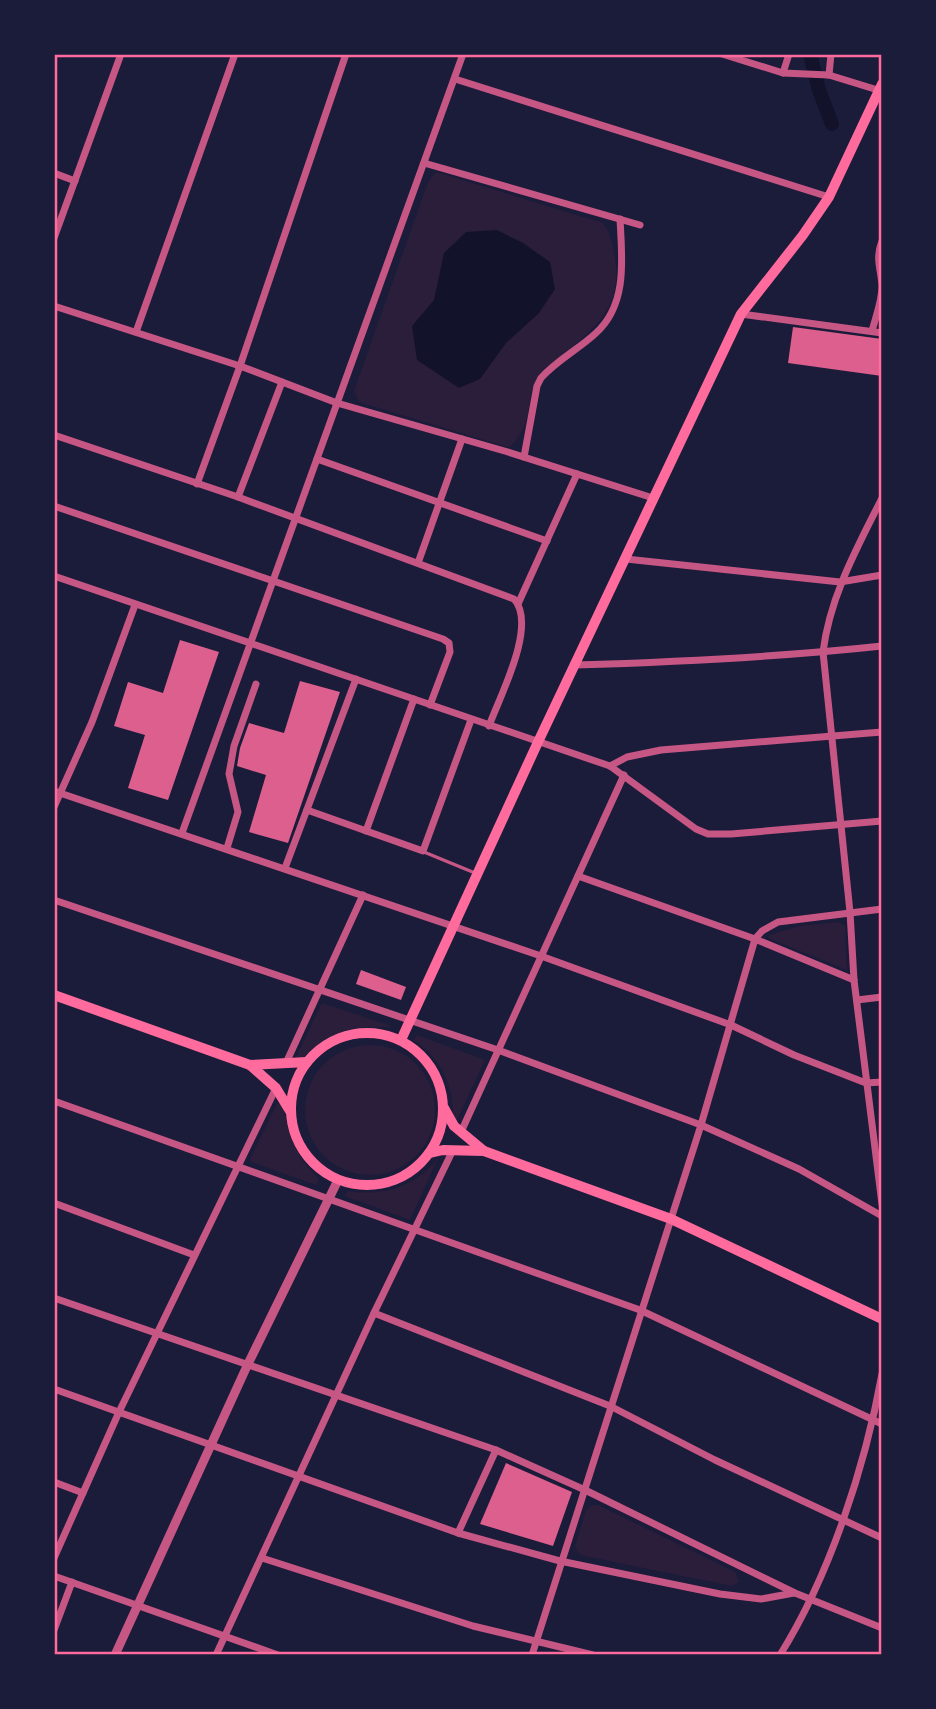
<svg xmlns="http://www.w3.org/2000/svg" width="936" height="1709" viewBox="0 0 936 1709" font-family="'Exo 2',sans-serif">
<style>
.green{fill:#2a1e3b}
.water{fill:#12122b}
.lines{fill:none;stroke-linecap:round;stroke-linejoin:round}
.canal{stroke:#12122b;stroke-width:14}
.building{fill:#dd5f8e}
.service{stroke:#c65784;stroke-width:3.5}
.minor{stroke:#c65784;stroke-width:7}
.tertiary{stroke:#c65784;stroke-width:9}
.primary{stroke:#ff6b9d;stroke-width:10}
.neatline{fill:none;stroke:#ff6b9d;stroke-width:2.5}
</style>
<rect width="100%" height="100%" fill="#1b1b3a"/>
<g class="green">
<path d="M436,172L603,223C611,233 613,247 615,259C623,306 595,329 562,355C553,362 543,368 538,377C524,400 536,420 511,446L507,447L359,402L354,391L428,182Z"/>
<path d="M838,922L845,926L847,970L768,938L770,935L799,926Z"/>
<path d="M322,1003L388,1025L391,1027H366L346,1030L325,1039L301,1059H295Z"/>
<path d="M417,1035L485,1060L456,1122C452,1114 453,1105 451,1095C447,1072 433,1053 414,1040Z"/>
<circle cx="370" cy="1110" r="65"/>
<path d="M277,1104H280L283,1107C291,1139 295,1156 319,1179L316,1185L251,1162L250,1159Z"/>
<path d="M438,1158L410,1220L345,1196L348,1191C382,1197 417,1186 438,1158Z"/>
<path d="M592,1505H598L735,1572L739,1582L732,1586L580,1555L575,1546L586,1510Z"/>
</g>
<path class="water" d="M497,230L523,243L550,262L555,289L539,313L506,343L480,379L459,388L417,360L412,326L434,300L444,253L466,232Z"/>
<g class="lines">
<path class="canal" d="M810,54L819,90L832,124"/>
</g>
<g class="building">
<path d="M793,327L882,339V376L788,363Z"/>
<path d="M180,640L219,652L168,800L128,788L145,735L114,726L128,682L163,693Z"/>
<path d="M300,681L340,692L288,843L249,832L266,775L237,766L240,748L249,723L284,733Z"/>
<path d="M361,970L406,987L401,1000L356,984Z"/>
<path d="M506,1463L572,1492L553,1546L480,1524Z"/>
</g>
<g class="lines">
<path class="service" d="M424,852L475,873"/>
<g class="minor">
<path d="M722,54L783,73L829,75L881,91"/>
<path d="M783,73L789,54"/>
<path d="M829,75L831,54"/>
<path d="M455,79L829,197"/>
<path d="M424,163L640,225"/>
<path d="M54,173L75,181"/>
<path d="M54,238L121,54"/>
<path d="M54,306L240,366L337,403L508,452L653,498"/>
<path d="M741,314L882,333"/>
<path d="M872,331C876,316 882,301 882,286C881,269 875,258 882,241"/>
<path d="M136,332L235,54"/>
<path d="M54,435L238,497L514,599C538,625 499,698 489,726"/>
<path d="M524,457L537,386L541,378C557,360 579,349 596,333C628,304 622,258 620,219"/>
<path d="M317,459L547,541"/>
<path d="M197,484L240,366L346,54"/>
<path d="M238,497L282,382"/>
<path d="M882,498C857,548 830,596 823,652L850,912L854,980L882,1204"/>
<path d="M54,506L443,639L449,643L450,652L430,705"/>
<path d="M626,559L840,582L882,575"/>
<path d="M418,563L462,439"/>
<path d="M54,576L610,766L696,829L708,834H731L882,821"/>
<path d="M518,604L577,474"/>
<path d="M575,665C677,662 780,657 882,646"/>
<path d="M610,766L627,757L661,750L882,732"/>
<path d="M54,791L541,956L731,1025L794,1055L866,1083L882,1082"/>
<path d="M54,807L92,722L135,605"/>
<path d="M307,810L423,851L471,720"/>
<path d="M366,831L414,699"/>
<path d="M182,833L463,54"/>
<path d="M227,848L238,812L229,774L234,746L256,684"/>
<path d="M285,868L356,679"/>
<path d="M578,876L755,939L854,980"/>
<path d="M54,900L498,1050L701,1125L799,1169L882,1216"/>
<path d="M857,1000L882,997"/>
<path d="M286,1063L363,895"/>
<path d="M54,1101L640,1310L882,1424"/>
<path d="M461,1132L624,775"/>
<path d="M54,1203L194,1255"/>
<path d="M54,1298L496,1450L585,1490L795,1593L882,1628"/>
<path d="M374,1313L610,1406L715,1460L882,1538"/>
<path d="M54,1389L458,1533L560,1561L720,1594L761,1599L794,1593"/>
<path d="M54,1482L83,1493"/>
<path d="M458,1533L496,1450"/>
<path d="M54,1558L119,1412L276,1088"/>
<path d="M262,1558L473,1626L593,1655"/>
<path d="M54,1576L278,1655"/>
<path d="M54,1630L72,1582"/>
<path d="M216,1655L374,1313L453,1150"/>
<path d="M532,1655L701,1125L755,939L762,931L778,922L882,909"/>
<path d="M780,1655C830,1575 865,1467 882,1374"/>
</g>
<path class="tertiary" d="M115,1655L247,1366L338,1180"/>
<g class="primary">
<path d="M54,995L250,1065L276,1088L290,1111"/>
<circle cx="367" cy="1109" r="76"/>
<path d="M401,1040L538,742L741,314L803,235L829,197L882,84"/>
<path d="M250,1065L307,1062"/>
<path d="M444,1108L454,1126L484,1151"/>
<path d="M430,1153L443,1150L484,1151L671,1219L882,1319"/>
</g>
</g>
<rect width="936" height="1709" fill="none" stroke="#1b1b3a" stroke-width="112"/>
<rect x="56" y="56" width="824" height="1597" class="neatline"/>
</svg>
